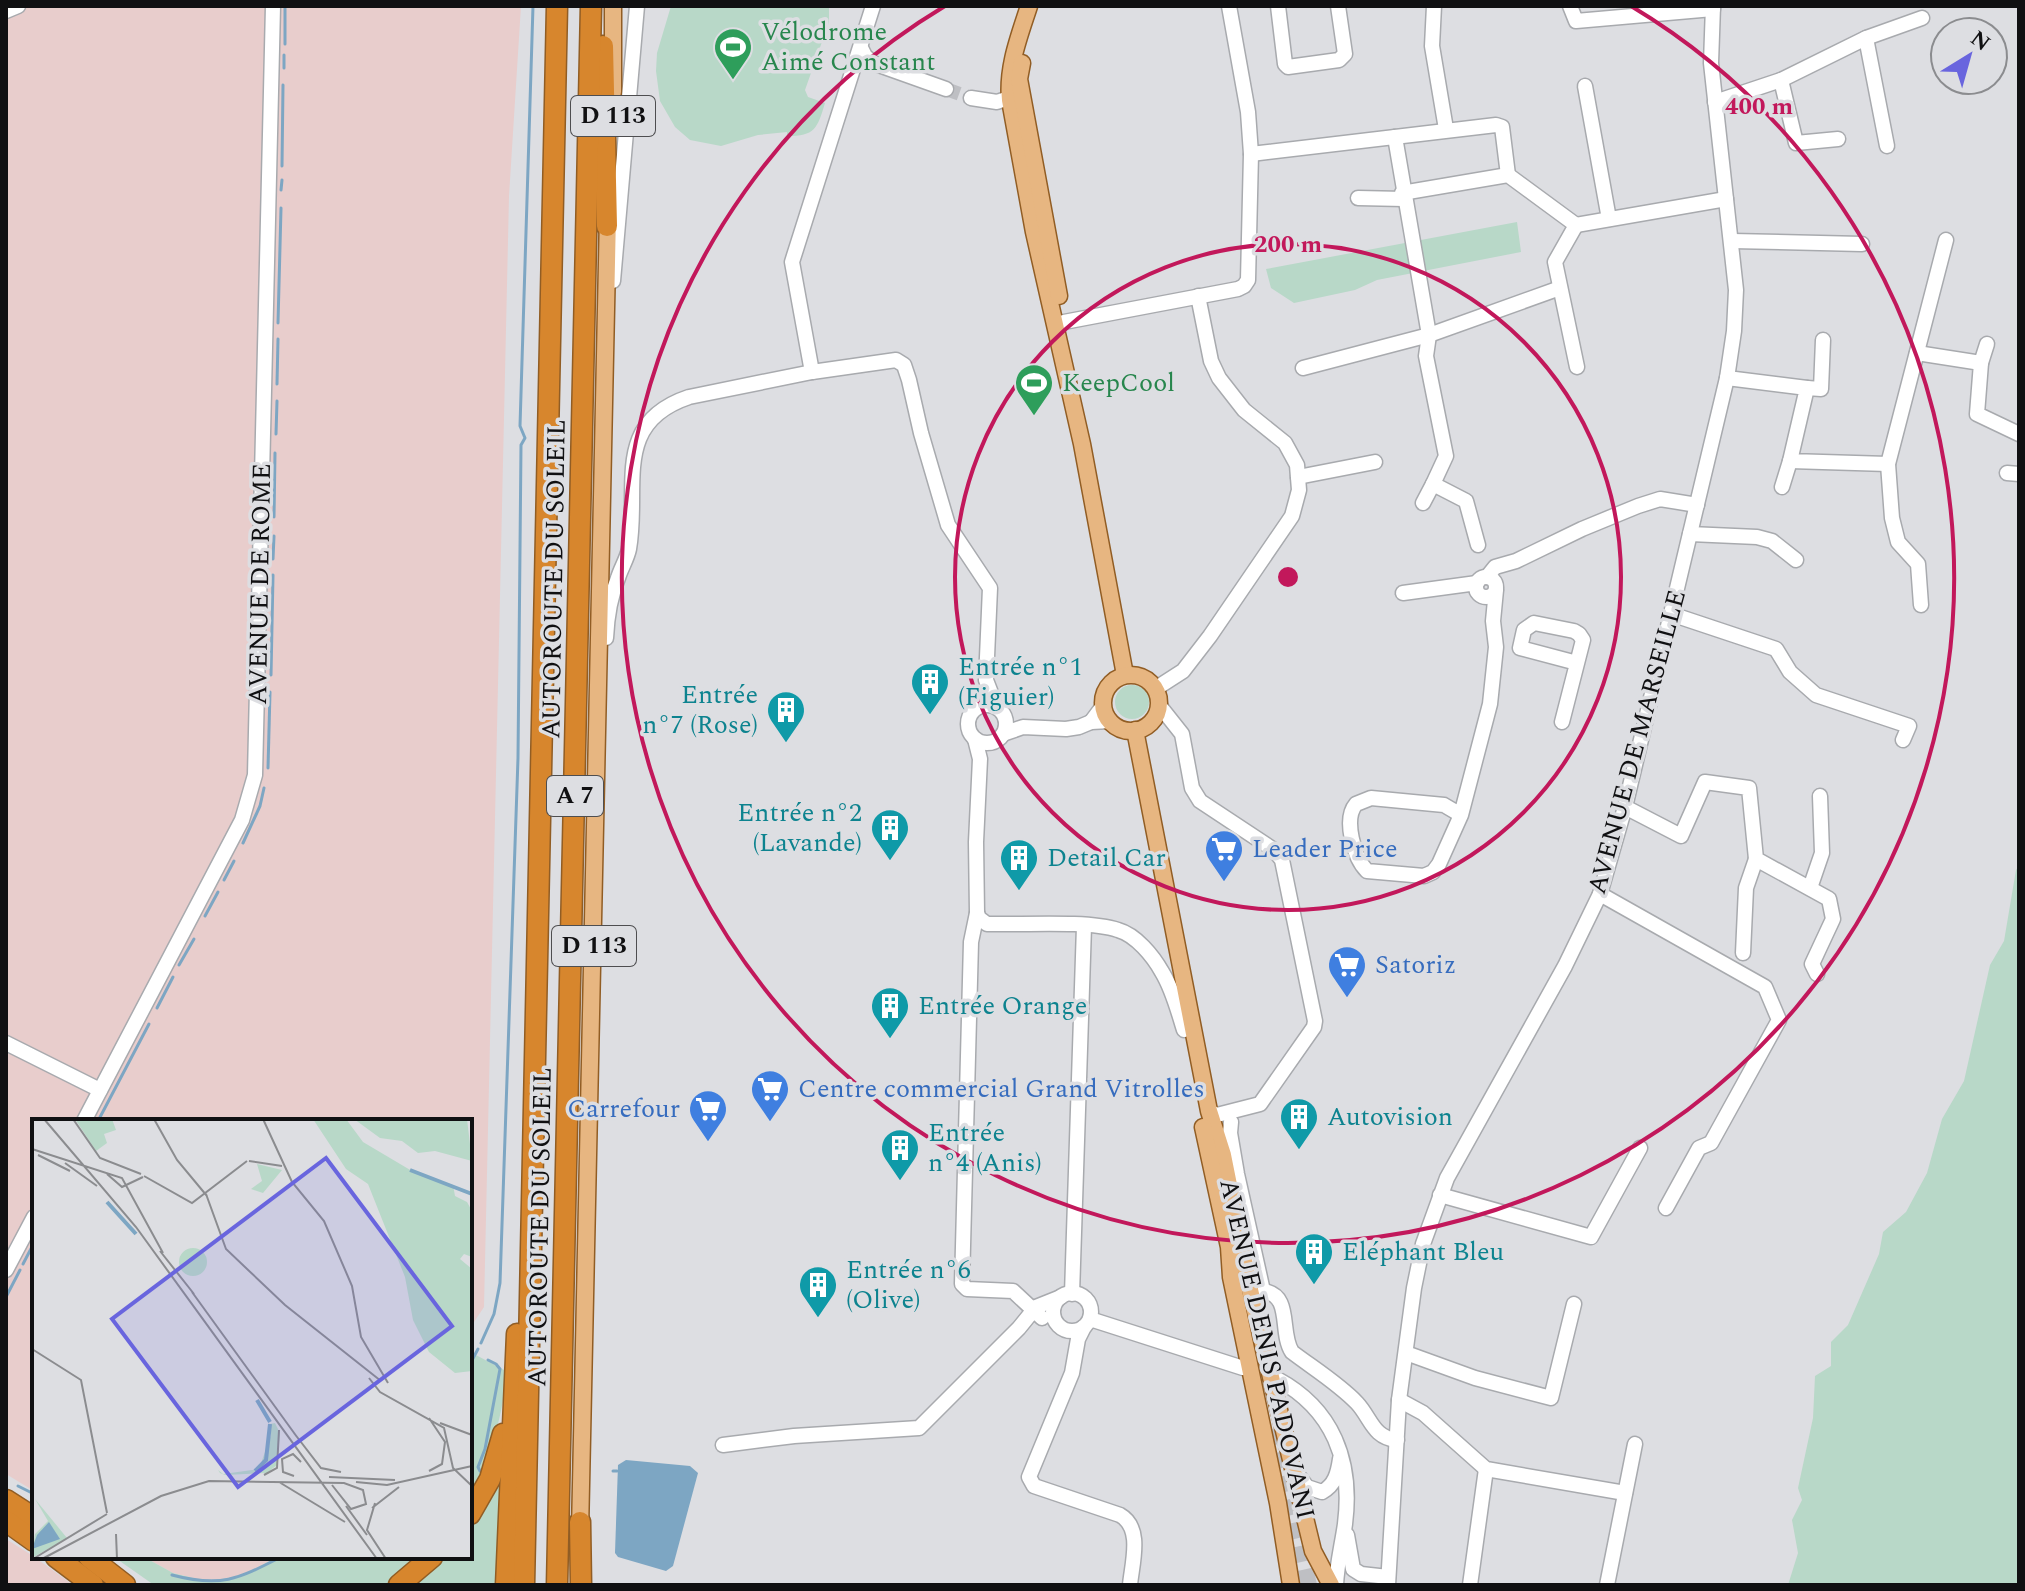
<svg xmlns="http://www.w3.org/2000/svg" width="2025" height="1591" viewBox="0 0 2025 1591" font-family="Spectral,serif">
<style>
.industrial{fill:#e8cdcc}
.green{fill:#b8d8c8}
.water{fill:#7da6c3}
.lines{fill:none;stroke-linecap:round;stroke-linejoin:round}
.stream{stroke:#7da6c3;stroke-width:3}
.minor-tunnel{stroke:#bebfc3;stroke-width:14;stroke-dasharray:14 7;stroke-linecap:butt}
.major-tunnel{stroke:#bebfc3;stroke-width:16;stroke-dasharray:16 8;stroke-linecap:butt}
.minor-casing{stroke:#a8aaae;stroke-width:17}
.major-casing{stroke:#915d24;stroke-width:19}
.highway-casing{stroke:#915d24;stroke-width:23}
.minor{stroke:#fff;stroke-width:14}
.major{stroke:#e7b681;stroke-width:16}
.highway{stroke:#d7862d;stroke-width:20}
.ring{fill:none;stroke:#c2185b;stroke-width:4}
.labels{text-anchor:middle;dominant-baseline:central;stroke-width:7;stroke-linejoin:round;paint-order:stroke}
.shield{fill:#dddee2;stroke:#4e4e50;stroke-width:2}
.shield-label{font-size:24px;font-weight:bold;fill:#101012}
.leisure-label{font-size:26px;fill:#27864d;stroke:#dddee2;text-anchor:start}
.street-label{font-size:26px;fill:#101012;stroke:#dddee2}
.culture-label{font-size:26px;fill:#0d838f;stroke:#dddee2;text-anchor:start}
.shop-label{font-size:26px;fill:#366cbe;stroke:#dddee2;text-anchor:start}
.inset-river{fill:none;stroke:#7da6c3;stroke-width:4}
.inset-road{fill:none;stroke:#8b8c8f;stroke-width:2}
.view{fill:#6965de;fill-opacity:0.15;stroke:#6965de;stroke-width:4}
.inset-edge{fill:none;stroke:#101012;stroke-width:4}
.centre{fill:#c2185b;stroke:#dddee2;stroke-width:4}
.ring-label{font-size:24px;text-anchor:middle;font-weight:bold;fill:#c2185b;stroke:#dddee2;stroke-width:7;stroke-linejoin:round;paint-order:stroke}
</style>
<rect width="100%" height="100%" fill="#dddee2"/>
<g class="industrial">
<path d="M6,6H521L509,196L484,1307L470,1328V1121H34V1491L6,1474Z"/>
<path d="M6,1539L33,1556L73,1585H6Z"/>
<path d="M144,1557H277L240,1577L205,1581L173,1573Z"/>
</g>
<g class="green">
<path d="M671,6H829V22L805,90L808,97L825,103C817,129 815,136 787,136V132L758,135L721,146L690,140L675,127L660,101L656,71L657,53Z"/>
<path d="M1517,222L1521,252L1377,280L1355,290L1294,303L1271,288L1266,269Z"/>
<circle cx="1132" cy="702" r="17"/>
<path d="M2019,866V1585H1788L1798,1553L1792,1520L1802,1500L1798,1488L1813,1418L1815,1376L1831,1366V1342L1848,1325L1879,1254L1883,1232L1906,1212L1927,1173L1942,1119L1964,1081L1990,965L2004,941L2016,870Z"/>
<path d="M474,1354L508,1372C500,1423 492,1454 470,1501V1361Z"/>
<path d="M503,1457L497,1585H406L439,1557H470V1520Z"/>
<path d="M114,1557H144L173,1573L205,1581L240,1577L277,1557H423L390,1585H154Z"/>
</g>
<path class="water" d="M626,1460L690,1466L698,1473L673,1566L666,1571L618,1557L615,1553L618,1465Z"/>
<g class="lines">
<g class="stream">
<path d="M285,44V7"/>
<path d="M284,68V55"/>
<path d="M282,166L283,85"/>
<path d="M281,190L282,180"/>
<path d="M278,323L281,208"/>
<path d="M277,384L278,339"/>
<path d="M276,434L277,401"/>
<path d="M274,517L275,453"/>
<path d="M273,559L274,536"/>
<path d="M271,675L273,575"/>
<path d="M268,768L270,692"/>
<path d="M243,843L260,806L264,788"/>
<path d="M224,880L234,861"/>
<path d="M205,916L218,892"/>
<path d="M179,965L194,939"/>
<path d="M157,1008L173,977"/>
<path d="M98,1121L149,1024"/>
<path d="M23,1264L34,1243"/>
<path d="M6,1297L20,1270"/>
<path d="M481,1343L494,1314L500,1283L518,758L521,445L525,438L520,426L533,6"/>
<path d="M470,1364L478,1349"/>
<path d="M480,1471L478,1467L485,1449L500,1369L496,1364L488,1360"/>
<path d="M613,1471H617"/>
<path d="M18,1486L34,1494"/>
<path d="M172,1575C221,1588 238,1579 281,1557"/>
</g>
<path class="minor-tunnel" d="M946,89L971,98"/>
<path class="major-tunnel" d="M1273,1429L1309,1585"/>
<g class="minor-casing">
<g id="minor">
<path d="M1278,6L1285,64L1288,67L1339,60L1345,54L1338,6"/>
<path d="M1434,6L1432,46L1446,129"/>
<path d="M1570,6L1576,21L1713,9"/>
<path d="M6,11L18,6"/>
<path d="M1866,38L1887,146"/>
<path d="M861,48L865,56L873,63L946,89"/>
<path d="M1781,80L1796,143L1838,139"/>
<path d="M1585,86L1609,219"/>
<path d="M971,98L997,102L1017,95"/>
<path d="M1715,102L1781,80L1866,38L1922,18"/>
<path d="M1395,137L1429,335L1426,356L1446,456L1433,484L1466,501L1478,545"/>
<path d="M1251,154L1496,125L1502,127L1508,175"/>
<path d="M1402,193L1508,175L1576,225L1555,262L1577,367"/>
<path d="M1358,198L1404,199"/>
<path d="M1576,225L1726,199"/>
<path d="M1732,241L1862,244"/>
<path d="M613,281L637,6"/>
<path d="M1064,322L1238,289L1244,286L1248,280L1251,154L1248,112L1229,6"/>
<path d="M1917,353L1981,363L1977,414L2019,434"/>
<path d="M1981,363L1987,344"/>
<path d="M1303,368L1429,335L1560,288"/>
<path d="M812,372L792,262L873,6"/>
<path d="M1727,378L1807,388L1790,461L1888,464"/>
<path d="M1807,388L1821,389L1823,340"/>
<path d="M2007,473L2019,474"/>
<path d="M1298,477L1375,462"/>
<path d="M1782,487L1790,461"/>
<path d="M1423,503L1433,484"/>
<path d="M1690,534L1757,537L1772,541L1796,560"/>
<path d="M1487,577L1495,567L1516,561L1582,529L1638,506L1660,499L1697,505"/>
<circle cx="1486" cy="587" r="10"/>
<path d="M1403,593L1477,583"/>
<path d="M1921,605L1918,564L1898,542L1892,518L1888,464L1946,240"/>
<path d="M1671,614L1776,649L1790,672L1816,695L1909,726L1903,740"/>
<path d="M606,638C607,617 610,597 618,578C621,568 627,559 629,549C640,487 611,423 689,397L812,372L896,360L904,365L909,380L921,433L948,525L990,588L986,680L996,706"/>
<path d="M1155,689L1183,671L1210,636L1292,516L1299,490L1297,465L1285,443L1244,410L1219,378L1211,361L1198,296"/>
<path d="M1159,705L1182,734L1192,788L1200,801L1274,850L1282,860L1315,1021L1314,1027L1260,1104L1217,1115L1209,1111"/>
<circle cx="987" cy="724" r="19"/>
<path d="M1091,722L1103,706"/>
<path d="M1562,722L1583,640L1579,634L1574,631L1534,623L1524,630L1520,648L1577,663"/>
<path d="M1003,734L1023,727L1066,729L1079,727L1091,722L1110,721"/>
<path d="M975,739L980,759L976,842L977,913L971,942L962,1284L967,1289L1013,1291L1042,1318"/>
<path d="M1625,807L1681,836L1705,782L1749,788L1756,859L1829,899L1833,919L1812,964L1817,974"/>
<path d="M1461,815L1444,805L1371,798L1356,804C1343,819 1354,858 1367,871L1424,876L1433,872L1439,864L1461,815L1490,704L1496,647L1493,621L1496,590"/>
<path d="M1810,888L1822,853L1820,796"/>
<path d="M1600,894L1765,987L1779,1020L1711,1143L1699,1148L1666,1208"/>
<path d="M977,913L979,918L987,924C1021,925 1088,920 1118,930C1136,935 1153,956 1162,972C1173,990 1178,1011 1184,1030"/>
<path d="M1743,953L1746,888L1756,859"/>
<path d="M6,1043L100,1090"/>
<path d="M84,1121L242,820L255,775L273,6"/>
<path d="M1231,1122L1230,1133L1237,1174L1263,1291"/>
<path d="M1440,1195L1591,1237L1640,1148"/>
<path d="M6,1270L34,1217"/>
<path d="M1263,1291C1293,1295 1279,1332 1292,1352C1313,1368 1339,1384 1357,1403C1371,1418 1373,1438 1397,1440"/>
<circle cx="1072" cy="1312" r="19"/>
<path d="M1072,1294L1084,926"/>
<path d="M1090,1319L1243,1368"/>
<path d="M1084,1327L1078,1339L1072,1373L1029,1477L1034,1486L1120,1515C1143,1528 1132,1563 1130,1585"/>
<path d="M1406,1353L1475,1378L1551,1398L1574,1304"/>
<path d="M1277,1379C1333,1409 1353,1461 1345,1524C1342,1545 1337,1564 1336,1585"/>
<path d="M1399,1400L1423,1413L1486,1469L1625,1493"/>
<path d="M723,1445L794,1436L919,1428L1019,1328L1036,1307L1061,1297"/>
<path d="M1295,1471L1307,1487L1322,1492C1335,1485 1338,1473 1340,1459"/>
<path d="M1347,1535L1353,1569L1361,1574L1388,1577"/>
<path d="M1388,1585L1399,1400L1414,1288L1423,1244L1447,1178L1565,966L1600,894L1625,807L1727,378L1734,331L1736,290L1711,63L1713,6"/>
<path d="M1470,1585L1486,1469"/>
<path d="M1607,1585L1635,1444"/>
</g>
</g>
<g class="major-casing">
<g id="major">
<path d="M613,6V92"/>
<path d="M1029,6C1019,37 1007,67 1010,100L1034,232L1082,444L1125,675"/>
<path d="M1022,63L1019,79L1059,296"/>
<circle cx="1131" cy="703" r="28"/>
<path d="M1135,730L1209,1111L1223,1155L1250,1290L1313,1551L1331,1585"/>
<path d="M1203,1127L1229,1247L1231,1277L1278,1503L1291,1585"/>
<path d="M580,1532L608,215"/>
</g>
</g>
<g class="highway-casing">
<g id="highway">
<path d="M603,46L607,226"/>
<path d="M6,1500L34,1518"/>
<path d="M470,1514L490,1479L503,1434"/>
<path d="M6,1521L34,1541"/>
<path d="M580,1522L581,1585"/>
<path d="M56,1557L93,1585"/>
<path d="M89,1557L125,1585"/>
<path d="M399,1585L432,1557"/>
<path d="M506,1585L517,1334"/>
<path d="M524,1585L557,6"/>
<path d="M557,1585L591,6"/>
</g>
</g>
<use href="#minor" class="minor"/>
<use href="#major" class="major"/>
<use href="#highway" class="highway"/>
</g>
<g class="ring">
<circle cx="1288" cy="577" r="333"/>
<path d="M1631 6A666 666 0 1 1 945 6"/>
</g>
<defs>
<g id="stadium-pin" transform="scale(2)"><path d="M0 17L-7.5 6A9.5 9.5 0 1 1 7.5 6Z" fill="#2e9e5b" stroke="#dddee2"/><path d="M0-5a6.5 5 0 1 0 0 10a6.5 5 0 1 0 0-10ZM-3.5-1.8h7v3.6h-7Z" fill="#fff"/></g>
<g id="building-pin" transform="scale(2)"><path d="M0 17L-7.5 6A9.5 9.5 0 1 1 7.5 6Z" fill="#0f9aa8" stroke="#dddee2"/><path d="M-4-6H4V6H1V3H-1V6H-4ZM-2.5-4.3h1.7v1.8h-1.7ZM.8-4.3h1.7v1.8H.8ZM-2.5-1h1.7V.8h-1.7ZM.8-1h1.7V.8H.8Z" fill="#fff"/></g>
<g id="supermarket-pin" transform="scale(2)"><path d="M0 17L-7.5 6A9.5 9.5 0 1 1 7.5 6Z" fill="#3f7fe0" stroke="#dddee2"/><path d="M-6-5.5h2.5l.6 2H6L4.5 2H-2.5L-4.4-4H-6ZM-1.5 3.2a1.3 1.3 0 1 0 .1 0ZM3 3.2a1.3 1.3 0 1 0 .1 0Z" fill="#fff"/></g>
</defs>
<g fill-rule="evenodd">
<use href="#stadium-pin" x="733" y="47"/>
<use href="#stadium-pin" x="1034" y="383"/>
<use href="#building-pin" x="930" y="682"/>
<use href="#building-pin" x="786" y="710"/>
<use href="#building-pin" x="890" y="828"/>
<use href="#supermarket-pin" x="1224" y="849"/>
<use href="#building-pin" x="1019" y="858"/>
<use href="#supermarket-pin" x="1347" y="965"/>
<use href="#building-pin" x="890" y="1006"/>
<use href="#supermarket-pin" x="770" y="1089"/>
<use href="#supermarket-pin" x="708" y="1109"/>
<use href="#building-pin" x="1299" y="1117"/>
<use href="#building-pin" x="900" y="1148"/>
<use href="#building-pin" x="1314" y="1252"/>
<use href="#building-pin" x="818" y="1285"/>
</g>
<g class="labels">
<g class="shield">
<rect x="571" y="96" width="84" height="40" rx="6"/>
<rect x="547" y="776" width="56" height="40" rx="6"/>
<rect x="552" y="926" width="84" height="40" rx="6"/>
</g>
<g class="shield-label">
<text x="613" y="116">D 113</text>
<text x="575" y="796">A 7</text>
<text x="594" y="946">D 113</text>
</g>
<g class="leisure-label">
<text x="761" y="32">Vélodrome<tspan x="761" dy="30">Aimé Constant</tspan></text>
<text x="1062" y="383">KeepCool</text>
</g>
<g class="street-label">
<text transform="translate(554 579) rotate(-89)">AUTOROUTE DU SOLEIL</text>
<text transform="translate(260 584) rotate(-89)">AVENUE DE ROME</text>
<text transform="translate(1637 742) rotate(-75)">AVENUE DE MARSEILLE</text>
<text transform="translate(540 1227) rotate(-89)">AUTOROUTE DU SOLEIL</text>
<text transform="translate(1267 1349) rotate(77)">AVENUE DENIS PADOVANI</text>
</g>
<g class="culture-label">
<text x="958" y="667">Entrée n°1<tspan x="958" dy="30">(Figuier)</tspan></text>
<text x="758" y="695" text-anchor="end">Entrée<tspan x="758" dy="30">n°7 (Rose)</tspan></text>
<text x="862" y="813" text-anchor="end">Entrée n°2<tspan x="862" dy="30">(Lavande)</tspan></text>
<text x="1047" y="858">Detail Car</text>
<text x="918" y="1006">Entrée Orange</text>
<text x="1327" y="1117">Autovision</text>
<text x="928" y="1133">Entrée<tspan x="928" dy="30">n°4 (Anis)</tspan></text>
<text x="1342" y="1252">Eléphant Bleu</text>
<text x="846" y="1270">Entrée n°6<tspan x="846" dy="30">(Olive)</tspan></text>
</g>
<g class="shop-label">
<text x="1252" y="849">Leader Price</text>
<text x="1375" y="965">Satoriz</text>
<text x="798" y="1089">Centre commercial Grand Vitrolles</text>
<text x="680" y="1109" text-anchor="end">Carrefour</text>
</g>
</g>
<g transform="translate(32 1119)">
<rect width="440" height="440" fill="#dddee2"/>
<path d="M43,0H80L84,11L72,15L75,24L64,32ZM281,0H314L331,23L385,55L421,66L423,77L435,83L440,92V138L432,135L428,140L440,150V252L423,254L397,233L381,201L373,158L336,65L314,50ZM322,0H435L440,42L403,32L386,34L370,22L348,19ZM225,45L250,51L231,74L219,70L230,62ZM147 143a14 14 0 1 1 28 0a14 14 0 1 1-28 0ZM243,304L248,314L245,346L235,354L193,356L188,354L186,351L191,355L227,350L239,316L238,305ZM3,380L35,419L0,439L3,415L16,402Z" fill="#b8d8c8"/>
<path d="M17,403L28,420L0,430L5,416Z" fill="#7da6c3"/>
<path class="inset-river" d="M378,51L440,75M75,83L104,115M225,281L238,303M223,352L234,341L238,305"/>
<path class="inset-road" d="M12,0L104,108L345,440M41,0L68,39L109,55M122,0L145,41L175,77M231,0L260,63L292,102L320,167L329,218L356,264M0,30L90,59L131,134M6,36L38,52M217,42L250,47M33,44L65,67M75,55L90,68L111,58M112,57L160,84L215,42M174,75L194,130L253,186L349,262M128,132L162,175M160,173L265,318M0,230L49,261L75,394M337,259L348,273L412,309L421,349L440,367M408,304L440,316M262,314L289,349L309,353M397,352L410,345L413,323L397,299M232,356L245,349L247,311M262,357L251,353L250,340L261,335L269,343M297,358L363,361M247,363L313,403M324,363L355,366L440,347M343,384L335,411L354,440M314,387L335,416M340,389L367,368M84,415L85,440M1,440L75,395M10,440L129,377L177,362L312,364L331,371L334,385L319,390L300,366"/>
<path class="view" d="M294,39L420,207L206,368L80,200Z"/>
<rect width="440" height="440" class="inset-edge"/>
</g>
<circle cx="1288" cy="577" r="12" class="centre"/>
<g class="ring-label">
<text x="1759" y="114">400 m</text>
<text x="1288" y="252">200 m</text>
</g>
<rect width="2025" height="1591" fill="none" stroke="#101012" stroke-width="16"/>
<g transform="translate(1969 56) rotate(37)"><circle r="38" fill="#dddee2" stroke="#8b8c8f" stroke-width="2"/>
<path d="M0-6L14 30L0 20L-14 30Z" fill="#6965de"/>
<text y="-12" font-size="22" font-weight="bold" text-anchor="middle" fill="#101012">N</text>
</g>
</svg>
